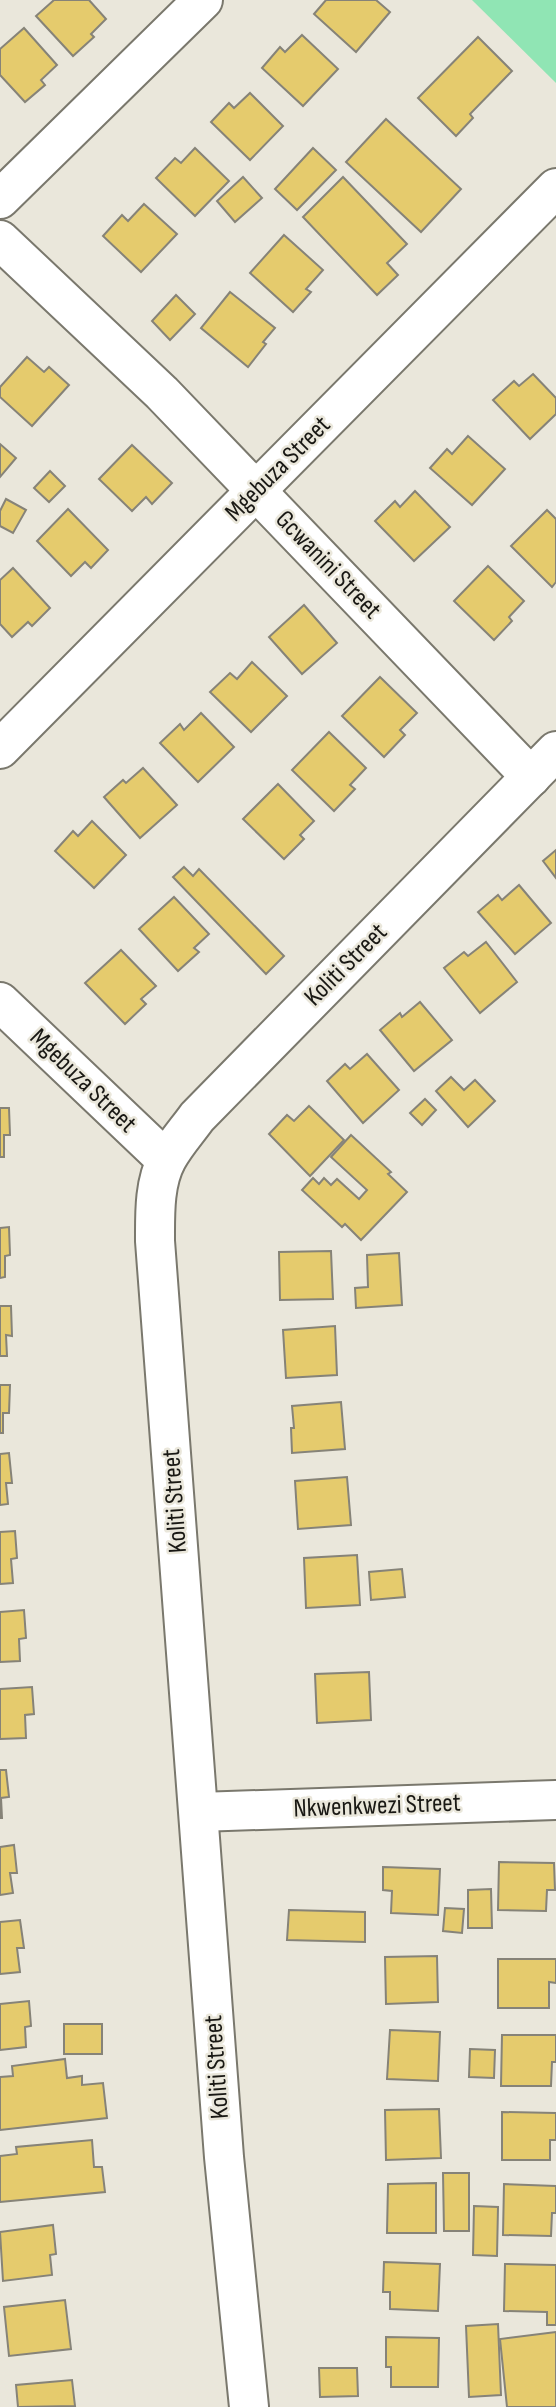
<svg xmlns="http://www.w3.org/2000/svg" width="556" height="2407" viewBox="0 0 556 2407" font-family="'Sofia Sans Condensed',sans-serif">
<style>
.green{fill:#90e5b4}
.building{fill:#e5cb6d;stroke:#868378;stroke-width:2}
.lines{fill:none;stroke-linecap:round;stroke-linejoin:round}
.minor-casing{stroke:#7a786d;stroke-width:42}
.minor{stroke:#fff;stroke-width:38}
.labels{text-anchor:middle;dominant-baseline:central;stroke-width:5;stroke-linejoin:round;paint-order:stroke}
.street-label{font-size:26px;fill:#191814;stroke:#eae7db}
</style>
<rect width="100%" height="100%" fill="#eae7db"/>
<path class="green" d="M472,0H556V83Z"/>
<g class="building">
<path d="M54,0H89L106,19L91,34L94,37L73,56L36,16Z"/>
<path d="M326,0H376L390,12L356,52L314,14Z"/>
<path d="M24,28L57,65L41,80L45,85L25,102L0,75V49Z"/>
<path d="M302,35L338,69L303,106L262,68L280,47L285,52Z"/>
<path d="M478,37L512,71L470,114L473,118L456,136L418,98Z"/>
<path d="M250,93L283,126L250,160L211,122L229,103L234,108Z"/>
<path d="M386,119L461,189L421,232L346,162Z"/>
<path d="M195,148L229,181L195,216L156,178L175,158L181,163Z"/>
<path d="M313,148L336,170L297,210L275,189Z"/>
<path d="M243,177L262,198L235,222L217,201Z"/>
<path d="M343,177L407,244L387,263L398,275L377,295L303,217Z"/>
<path d="M144,204L177,234L141,272L103,236L122,215L128,221Z"/>
<path d="M284,235L323,270L306,289L311,292L293,312L250,273Z"/>
<path d="M230,292L275,328L263,342L266,344L248,367L201,328Z"/>
<path d="M176,295L195,314L170,340L152,321Z"/>
<path d="M27,357L44,372L49,367L69,385L32,426L0,397V387Z"/>
<path d="M533,374L556,398V414L530,439L493,400L514,381L519,386Z"/>
<path d="M468,436L505,469L472,505L430,468L447,449L452,454Z"/>
<path d="M0,444L16,458L0,477Z"/>
<path d="M132,445L172,483L152,504L146,497L132,511L99,479Z"/>
<path d="M50,471L65,486L49,502L34,488Z"/>
<path d="M415,491L450,527L414,561L375,521L395,501L400,507Z"/>
<path d="M6,499L26,510L13,533L0,526V511Z"/>
<path d="M68,509L108,550L91,568L85,562L71,576L37,541Z"/>
<path d="M547,510L556,519V582L552,587L511,546Z"/>
<path d="M488,566L524,601L509,617L512,621L494,640L454,601Z"/>
<path d="M13,568L50,608L32,626L28,622L12,637L0,624V580Z"/>
<path d="M304,605L337,643L302,674L269,637Z"/>
<path d="M252,662L287,696L251,732L210,692L230,673L237,679Z"/>
<path d="M380,677L417,713L400,730L405,735L384,757L342,716Z"/>
<path d="M201,713L234,747L198,782L160,743L180,724L184,730Z"/>
<path d="M329,732L366,768L350,785L355,789L334,811L292,770Z"/>
<path d="M143,768L177,805L140,838L104,797L123,780L126,783Z"/>
<path d="M278,784L314,821L300,835L304,839L284,859L243,819Z"/>
<path d="M92,821L126,855L94,888L55,851L73,831L78,836Z"/>
<path d="M556,850V878L543,861Z"/>
<path d="M184,867L193,876L199,869L284,956L266,974L173,877Z"/>
<path d="M519,885L551,923L515,954L478,912L498,895L502,900Z"/>
<path d="M174,897L209,934L194,948L199,952L178,971L139,929Z"/>
<path d="M486,942L517,982L480,1013L444,968L464,952L468,956Z"/>
<path d="M121,950L156,986L141,999L146,1004L125,1024L85,983Z"/>
<path d="M420,1002L452,1040L414,1071L380,1030L400,1013L402,1017Z"/>
<path d="M367,1054L399,1090L363,1123L327,1081L345,1064L350,1069Z"/>
<path d="M451,1077L464,1090L475,1080L495,1101L468,1127L436,1091Z"/>
<path d="M425,1099L436,1110L422,1125L410,1113Z"/>
<path d="M309,1106L344,1140L310,1176L269,1134L287,1115L294,1121Z"/>
<path d="M0,1108H9L10,1135H4V1157H0Z"/>
<path d="M351,1135L391,1172L388,1174L407,1192L361,1240L345,1224L342,1227L302,1190L313,1178L319,1184L324,1178L331,1185L337,1179L359,1199L367,1190L331,1157Z"/>
<path d="M9,1227L10,1255L5,1256V1277L0,1278V1228Z"/>
<path d="M331,1251L333,1299L280,1300L279,1252Z"/>
<path d="M399,1253L402,1305L356,1308L355,1288L368,1287L367,1255Z"/>
<path d="M0,1306H11L12,1336L6,1335L7,1356H0Z"/>
<path d="M335,1326L337,1375L286,1378L283,1330Z"/>
<path d="M0,1385H10L9,1413H3V1433H0Z"/>
<path d="M341,1402L345,1449L292,1453L291,1428H294L292,1406Z"/>
<path d="M9,1453L12,1483H6L8,1504L0,1505V1454Z"/>
<path d="M347,1477L351,1525L298,1529L295,1481Z"/>
<path d="M15,1531L17,1558L11,1559L13,1583L0,1584V1532Z"/>
<path d="M357,1555L360,1605L306,1608L304,1558Z"/>
<path d="M402,1569L405,1597L371,1600L369,1572Z"/>
<path d="M24,1610L26,1638L19,1639L20,1661L0,1662V1612Z"/>
<path d="M369,1672L371,1720L317,1723L315,1674Z"/>
<path d="M32,1687L34,1714L25,1715L26,1738L0,1739V1689Z"/>
<path d="M0,1770H6L9,1797L1,1798L2,1818H0Z"/>
<path d="M14,1845L17,1873H10L13,1893L0,1895V1847Z"/>
<path d="M499,1862L554,1863L555,1890H547L546,1911L498,1910Z"/>
<path d="M383,1867L440,1869L438,1915L391,1913L392,1891L383,1890Z"/>
<path d="M491,1889L492,1928H468V1890Z"/>
<path d="M445,1908L464,1909L462,1933L443,1931Z"/>
<path d="M289,1910L365,1912V1942L287,1940Z"/>
<path d="M20,1920L24,1948H17L20,1972L0,1974V1922Z"/>
<path d="M437,1956L438,2002L386,2004L385,1957Z"/>
<path d="M498,1959H556V1983L549,1982V2008H498Z"/>
<path d="M29,2001L31,2026L25,2027L26,2047L0,2050V2004Z"/>
<rect x="64" y="2024" width="38" height="30"/>
<path d="M390,2030L440,2032L438,2081L387,2079Z"/>
<path d="M502,2035H556V2062H552L551,2086H501Z"/>
<path d="M470,2049L495,2050L494,2078L469,2077Z"/>
<path d="M65,2059L67,2078L82,2076V2085L103,2083L107,2118L0,2130V2077L13,2076L12,2066Z"/>
<path d="M439,2109L441,2158L386,2160L385,2110Z"/>
<path d="M502,2112L556,2113V2140H550V2160H502Z"/>
<path d="M92,2140L94,2167H102L105,2192L0,2202V2156L17,2154L16,2147Z"/>
<path d="M443,2173H469V2231H444Z"/>
<path d="M436,2183V2233H387L388,2184Z"/>
<path d="M504,2184L556,2186V2213H552L551,2236L503,2235Z"/>
<path d="M474,2206L498,2207L497,2256L473,2255Z"/>
<path d="M53,2225L56,2254L50,2255L52,2275L3,2281L0,2232Z"/>
<path d="M384,2262L440,2264L438,2311L390,2309V2292H383Z"/>
<path d="M505,2264L556,2265V2325H547V2312L504,2311Z"/>
<path d="M65,2300L71,2349L9,2356L4,2307Z"/>
<path d="M498,2324L501,2395L469,2397L466,2326Z"/>
<path d="M556,2332V2407H507L500,2339Z"/>
<path d="M386,2337L439,2338L438,2387H391V2367H386Z"/>
<path d="M319,2368H357L358,2396L320,2397Z"/>
<path d="M72,2380L75,2406L18,2407L16,2385Z"/>
</g>
<g class="lines">
<g class="minor-casing">
<g id="minor">
<path d="M0,199L203,0"/>
<path d="M0,240L162,393L531,777"/>
<path d="M0,749L556,188"/>
<path d="M0,1002L166,1160"/>
<path d="M199,1812L556,1800"/>
<path d="M249,2407L224,2157L155,1241C155,1214 154,1183 167,1159C175,1144 187,1131 197,1117L556,751"/>
</g>
</g>
<use href="#minor" class="minor"/>
</g>
<g class="labels">
<g class="street-label">
<text transform="translate(278 469) rotate(-45)">Mgebuza Street</text>
<text transform="translate(328 565) rotate(46)">Gcwanini Street</text>
<text transform="translate(346 965) rotate(-45)">Koliti Street</text>
<text transform="translate(83 1081) rotate(44)">Mgebuza Street</text>
<text transform="translate(175 1501) rotate(-94)">Koliti Street</text>
<text transform="translate(377 1806) rotate(-2)">Nkwenkwezi Street</text>
<text transform="translate(217 2067) rotate(-94)">Koliti Street</text>
</g>
</g>
</svg>
